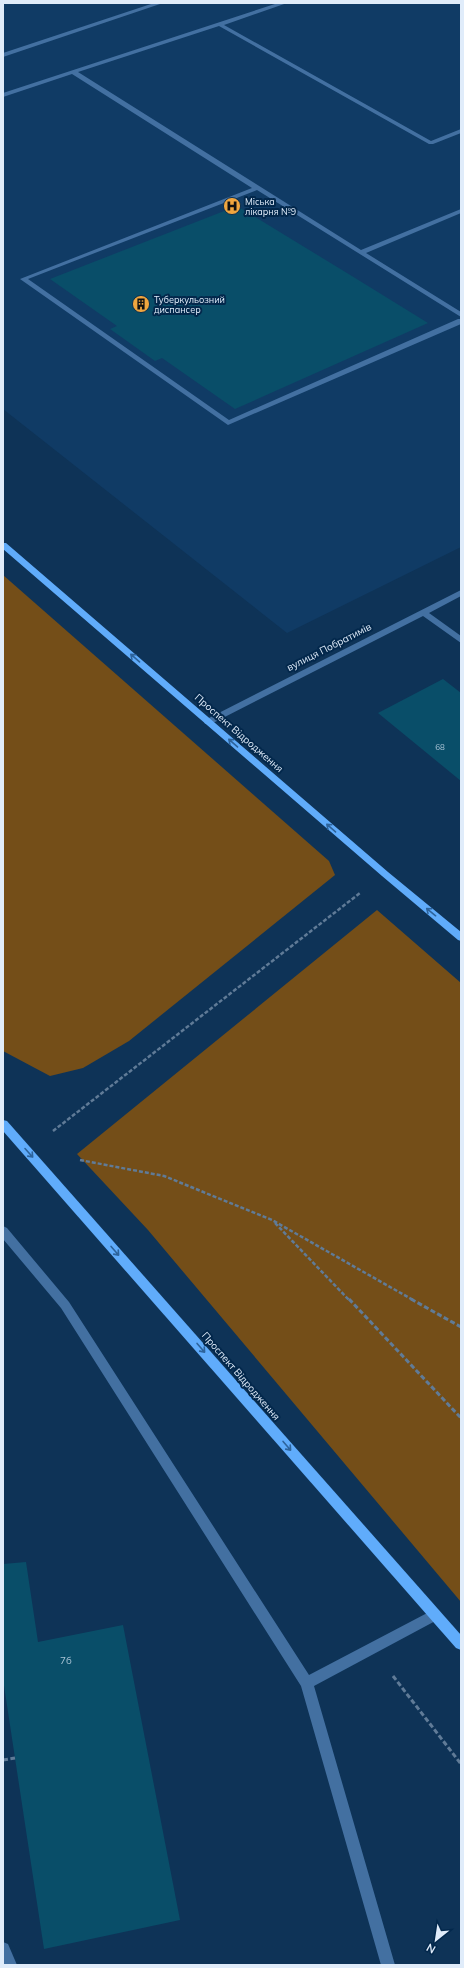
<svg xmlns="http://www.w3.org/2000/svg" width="464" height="1968" viewBox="0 0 464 1968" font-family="Mulish,sans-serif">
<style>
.built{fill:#103b65}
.green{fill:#744e18}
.building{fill:#094e69}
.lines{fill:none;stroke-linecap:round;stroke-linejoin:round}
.path-far1{stroke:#607b97;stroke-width:2.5;stroke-dasharray:4 2;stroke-linecap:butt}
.path{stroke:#607b97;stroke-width:3;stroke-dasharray:5 2.5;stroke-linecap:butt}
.minor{fill:#4370a1;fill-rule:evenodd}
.major{fill:#60acfb;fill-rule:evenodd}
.oneway{stroke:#2d639b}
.labels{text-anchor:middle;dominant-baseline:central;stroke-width:4;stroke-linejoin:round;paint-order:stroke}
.number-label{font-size:8px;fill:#aac4d6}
.far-poi-label{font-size:9px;fill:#e0ecfa;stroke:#03284c;text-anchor:start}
.street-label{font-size:10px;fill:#e0ecfa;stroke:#03284c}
.near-number-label{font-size:10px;fill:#aac4d6}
</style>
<rect width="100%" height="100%" fill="#0e3357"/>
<path class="built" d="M3,3H461V547L287,633L3,409Z"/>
<g class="green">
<path d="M3,575L329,861L335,875L129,1041L83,1068L50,1076L3,1051Z"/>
<path d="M377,910L461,983V1602L148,1230L77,1154Z"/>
</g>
<g class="building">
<path d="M237,206L347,273L428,323L235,409L162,358L155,361L110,329L117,326L50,279Z"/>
<path d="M443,679L461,693V781L378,713Z"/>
<path d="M26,1562L38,1642L123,1625L180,1920L44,1949L3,1679V1564Z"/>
</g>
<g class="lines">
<g class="path-far1">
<path d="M53,1131L360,893"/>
<path d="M80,1160L164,1176L272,1220L413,1300"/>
<path d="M275,1223L349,1300"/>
</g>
<g class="path">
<path d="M349,1299L461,1418"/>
<path d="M411,1299L461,1327"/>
<path d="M393,1676L461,1764"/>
<path d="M3,1760L15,1758"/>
</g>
<g class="minor">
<path d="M154,3H163L3,57V53Z"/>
<path d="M278,3H287L224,25L431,141L461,129V133L433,144H429L219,26L78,72L361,250L461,209V213L366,253L461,312V317L257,190L28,279L229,420L458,319H461V324L228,425L20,279L252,188L72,74L3,97V93Z"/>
<path d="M461,590V596L429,613L461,636V643L423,616L211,724H205L204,722L205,720Z"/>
<path d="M3,1226L7,1228L69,1302L309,1675L431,1611L435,1609L439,1611L441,1615L439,1619L314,1686L395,1965H381L301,1686L61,1308L3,1239Z"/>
<path d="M3,1942L8,1944L17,1965H3Z"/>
</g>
<g class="major">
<path d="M3,543H6L388,872L461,932V941L458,940L382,876L3,549Z"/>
<path d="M3,1120L7,1121L461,1635V1650L456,1648L3,1131Z"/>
</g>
</g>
<defs><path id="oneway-shaft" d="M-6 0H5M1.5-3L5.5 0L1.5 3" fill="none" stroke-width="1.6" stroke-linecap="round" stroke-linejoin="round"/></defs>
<g class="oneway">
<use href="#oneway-shaft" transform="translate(135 658) rotate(-139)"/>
<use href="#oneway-shaft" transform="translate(233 743) rotate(-139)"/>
<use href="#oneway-shaft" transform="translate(331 828) rotate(-139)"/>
<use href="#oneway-shaft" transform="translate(431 912) rotate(-141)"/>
<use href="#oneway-shaft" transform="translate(29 1153) rotate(48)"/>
<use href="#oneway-shaft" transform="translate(115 1251) rotate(49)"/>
<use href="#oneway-shaft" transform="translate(201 1348) rotate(49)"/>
<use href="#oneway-shaft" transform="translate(287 1446) rotate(49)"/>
</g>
<defs>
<g id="hospital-disc" transform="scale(0.9)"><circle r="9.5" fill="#f0a63f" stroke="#03284c"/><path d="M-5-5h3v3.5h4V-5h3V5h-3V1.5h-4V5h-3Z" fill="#111"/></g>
<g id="building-disc" transform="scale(0.9)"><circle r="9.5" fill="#f0a63f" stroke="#03284c"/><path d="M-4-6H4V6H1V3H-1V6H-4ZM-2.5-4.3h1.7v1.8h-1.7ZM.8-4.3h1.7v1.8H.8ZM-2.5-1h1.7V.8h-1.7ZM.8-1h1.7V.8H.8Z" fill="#111"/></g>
</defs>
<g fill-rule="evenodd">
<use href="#hospital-disc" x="232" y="206"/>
<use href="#building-disc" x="141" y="304"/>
</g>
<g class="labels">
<g class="number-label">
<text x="440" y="747">68</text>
</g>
<g class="far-poi-label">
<text x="245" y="201">Міська<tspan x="245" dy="10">лікарня №9</tspan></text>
<text x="154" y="299">Туберкульозний<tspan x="154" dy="10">диспансер</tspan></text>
</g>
<g class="street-label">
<text transform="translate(329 647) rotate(-27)">вулиця Побратимів</text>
<text transform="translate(239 733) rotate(41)">Проспект Відродження</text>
<text transform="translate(241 1376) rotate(49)">Проспект Відродження</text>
</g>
<g class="near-number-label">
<text x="66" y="1660">7б</text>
</g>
</g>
<rect width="464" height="1968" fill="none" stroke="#e0ecfa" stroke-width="8"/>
<g transform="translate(436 1940) rotate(210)" stroke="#03284c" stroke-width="3" paint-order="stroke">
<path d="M0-3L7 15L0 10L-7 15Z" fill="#e0ecfa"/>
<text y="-6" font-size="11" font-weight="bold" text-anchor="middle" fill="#e0ecfa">N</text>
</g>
</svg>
